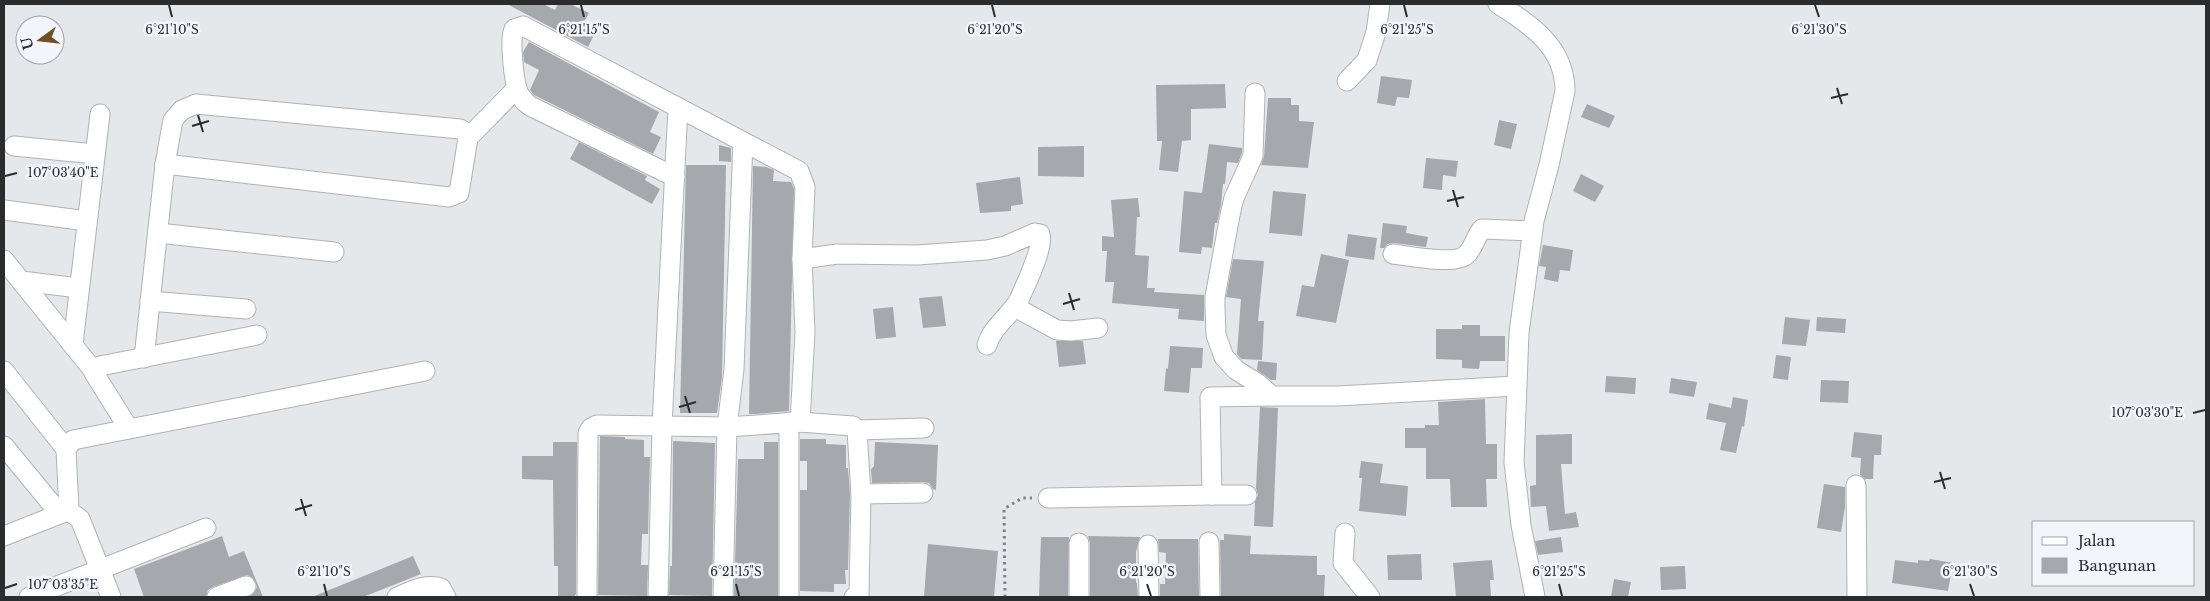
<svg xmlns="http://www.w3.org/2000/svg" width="2210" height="601" viewBox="0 0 2210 601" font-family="'Libre Baskerville',serif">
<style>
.building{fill:#a5a8ac}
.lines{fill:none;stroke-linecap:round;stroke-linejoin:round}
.minor-casing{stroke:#afb2b6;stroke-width:21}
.path{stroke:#808385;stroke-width:3;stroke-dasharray:2.5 4;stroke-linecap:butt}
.minor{stroke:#fff;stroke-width:19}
.ticks{fill:none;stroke:#2a2c2d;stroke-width:2}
.ticks-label{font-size:12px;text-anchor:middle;fill:#2a2c2d;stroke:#f2f5f9;stroke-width:5;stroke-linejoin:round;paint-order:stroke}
</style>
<rect width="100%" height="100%" fill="#e4e8eb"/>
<g class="building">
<path d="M507,4H543L555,10L558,4H570L589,13L583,24L596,31L588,47Z"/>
<path d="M529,42L659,112L650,132L661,137L653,154L534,95L530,90L539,70L524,62L523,52Z"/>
<path d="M1381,76L1412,80L1409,98L1397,97L1395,106L1377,103Z"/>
<path d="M1225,84L1226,108L1191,109V140L1182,141L1178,172L1159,170L1162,141H1157L1156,85Z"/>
<path d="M1268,98H1291V105H1299V121L1314,122L1308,168L1261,165L1264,156Z"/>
<path d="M1587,104L1615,116L1609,128L1581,117Z"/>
<path d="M1499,120L1517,124L1511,149L1494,145Z"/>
<path d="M579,142L647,176L645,180L660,189L652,204L570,159Z"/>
<path d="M1209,144L1242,148V153L1238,163L1227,162L1225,184H1223L1221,205L1217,223H1215L1212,248L1202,247L1201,254L1179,252L1184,191L1202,193Z"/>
<path d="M719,145L731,148V162L719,161Z"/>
<path d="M1084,146V177L1038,176V147Z"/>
<path d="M1426,158L1458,161L1456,177L1443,175L1442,190L1423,188Z"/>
<path d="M686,165H726L722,377L717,413H680Z"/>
<path d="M753,166L766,167L774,170L773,181L791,182L794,189L789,411L755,414H749Z"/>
<path d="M1581,174L1604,186L1595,202L1573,191Z"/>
<path d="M1020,177L1023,204L1011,206V211L980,213L976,183Z"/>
<path d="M1273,191L1306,194L1302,236L1269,233Z"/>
<path d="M1138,198L1140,217H1137L1135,255L1149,256L1147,288H1155L1154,292L1204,295V321L1178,319L1179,309L1112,303L1114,282H1105L1107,251H1102V236L1114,237L1111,200Z"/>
<path d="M1383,223L1407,226L1406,233L1428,237L1426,247L1394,243L1388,244L1384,248H1380Z"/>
<path d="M1348,234L1377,238L1374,260L1345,256Z"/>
<path d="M1543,245L1573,250L1570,271L1560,270L1558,282L1544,279L1546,267L1539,266Z"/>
<path d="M1321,254L1349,260L1336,323L1296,316L1302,285L1314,287Z"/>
<path d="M1233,259L1264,261L1258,321H1264L1262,360L1241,359L1237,354L1241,299L1226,297Z"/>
<path d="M942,296L946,326L923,328L919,298Z"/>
<path d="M893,307L896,337L876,339L873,309Z"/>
<path d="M1785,317L1810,320L1806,346L1782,344Z"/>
<path d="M1817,317L1846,319L1845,333L1816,331Z"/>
<path d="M1462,325H1480V336H1505V361H1480L1479,369L1462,368V360L1436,359V329H1462Z"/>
<path d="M1056,341H1083L1086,364L1059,367Z"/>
<path d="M1170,346L1203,348L1202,368H1191L1189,393L1164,391L1166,368L1168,369Z"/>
<path d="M1776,355L1791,357L1788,380L1773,378Z"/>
<path d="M1258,361L1277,363L1276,380H1271L1257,370Z"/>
<path d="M1606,376L1636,378L1635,394L1605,392Z"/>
<path d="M1671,378L1697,382L1694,397L1669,393Z"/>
<path d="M1821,380L1849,381L1848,403L1820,402Z"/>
<path d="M1733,397L1748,400L1744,427L1742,426L1736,453L1720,450L1726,423L1706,419L1709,403L1731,408Z"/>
<path d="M1485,399L1486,444H1497V479H1486L1487,507H1451L1450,479H1426V448H1405V428H1425V425H1439L1438,402Z"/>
<path d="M1260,407L1278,408L1273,527L1254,526L1255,502L1258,495L1256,488Z"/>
<path d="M1854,432L1882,435L1881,455H1874L1873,479H1865L1860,475L1861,458L1851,457Z"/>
<path d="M1572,434V464H1561L1565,514L1576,512L1579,527L1549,531L1546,506L1531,507L1530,486L1536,485V435Z"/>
<path d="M600,436L625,437V439L644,440V457H650L648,534H642L641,565H648L647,596L598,595Z"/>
<path d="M800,439H826V444L846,445V468H848L850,494L848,570H845L846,584H834V592L800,591V490H807V461H800Z"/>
<path d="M673,441L715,443L712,596L669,595L670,566H672Z"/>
<path d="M553,442H577L576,594L574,597H558V566H554L553,480L522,479V456H553Z"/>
<path d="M764,442H778V597H734L738,459H764Z"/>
<path d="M875,442L938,445L936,490L933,489L929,483L923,482L872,483L871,469L874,466Z"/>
<path d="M1361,461L1383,464L1380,483L1408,486L1406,516L1359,511L1362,478H1359Z"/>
<path d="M1824,484L1845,487V507L1841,532L1817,528Z"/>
<path d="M1224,534L1251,536L1250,554L1317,556V575H1325L1324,596L1221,597L1220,540H1224Z"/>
<path d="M222,536L229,557L244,551L263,597H248L254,593L257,587L253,578L247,575L213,587L208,590L206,597H144L134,569Z"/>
<path d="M1088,536L1140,537L1136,552V583H1137L1138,597H1090V543Z"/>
<path d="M1041,537H1069L1068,597H1039Z"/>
<path d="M1561,537L1563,552L1538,555L1535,541Z"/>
<path d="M1158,539H1198L1199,597H1160V584H1165L1166,553L1159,552Z"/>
<path d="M928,544L998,551L994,597H924Z"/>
<path d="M1421,554L1422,580H1388L1387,555Z"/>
<path d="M413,556L421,574L363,597H312Z"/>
<path d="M1930,559L1953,563L1948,591L1892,583L1895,560L1918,563V560L1929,561Z"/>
<path d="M1492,560L1494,580H1490L1491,597H1456L1453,563Z"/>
<path d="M1685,566L1686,589L1661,590L1660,567Z"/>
<path d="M1614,579L1631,582L1628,597H1611Z"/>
</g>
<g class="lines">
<g class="minor-casing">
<g id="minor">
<path d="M1498,4C1531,25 1565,47 1565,91L1549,165L1534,221L1519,333L1514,462L1521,525L1535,597"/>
<path d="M1347,81L1367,60L1376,32L1380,4"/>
<path d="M1255,93L1253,156L1234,198L1230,215L1215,297V307L1216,335L1224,357L1236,370L1257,383L1272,396H1338L1516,386"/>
<path d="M196,104L460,129L465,132L468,138L459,193L449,197L165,164L173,120L182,110Z"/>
<path d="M468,138L517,88"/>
<path d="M14,146L95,154"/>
<path d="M675,177L530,106C526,103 522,99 519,94C514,84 509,38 514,29L523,26L799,171L805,187L802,259L805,332L800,422"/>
<path d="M4,210L87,221"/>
<path d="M158,233L334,252"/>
<path d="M1393,254C1409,256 1455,265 1466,255C1474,248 1475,237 1482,229L1533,231"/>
<path d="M802,259L837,254L917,255L987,250L1005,246L1035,233L1040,234C1044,249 1025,285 1019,300C1010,316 992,327 987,345"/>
<path d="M4,260L93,370"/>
<path d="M21,281L79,288"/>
<path d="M150,301L246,309"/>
<path d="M1015,307L1057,330L1071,331L1098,328"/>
<path d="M73,344L100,114"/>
<path d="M144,358L165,164"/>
<path d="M4,371L66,449"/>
<path d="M129,429L94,373L95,367L257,335"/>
<path d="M857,430L924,428"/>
<path d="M4,446L60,514"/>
<path d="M1856,485L1857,597"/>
<path d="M861,494L923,493"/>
<path d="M1212,495H1247"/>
<path d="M1048,498L1212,495L1210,397L1272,396"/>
<path d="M69,511L66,449L73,440L425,371"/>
<path d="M1345,533L1343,563L1370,597"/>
<path d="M4,536L60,514L69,511L80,519L111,597"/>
<path d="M1209,542L1210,597"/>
<path d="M1079,543V597"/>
<path d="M1148,545L1149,597"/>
<path d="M29,597L206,528"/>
<path d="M217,597L246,586"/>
<path d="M397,597C412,591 426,583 441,588L446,597"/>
<path d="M587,597L588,433L591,428L597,425L727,427L800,422L853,426L857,430L861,494L859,595L854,597"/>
<path d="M658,597L662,426L678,107"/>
<path d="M723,597L727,427L734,369L743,142"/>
<path d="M789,597V422"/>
</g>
</g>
<path class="path" d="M1005,597L1004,509L1022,498H1032"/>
<use href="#minor" class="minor"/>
</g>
<path class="ticks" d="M169,5L172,17M581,5L584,17M992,5L995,17M1404,5L1407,17M1815,5L1819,17M1837,88L1842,104M1831,98L1848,94M198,115L203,132M192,126L209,121M5,176L17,173M1453,190L1458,207M1447,201L1464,197M1069,293L1074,310M1063,304L1080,299M685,396L690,413M679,407L696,402M2193,413L2205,410M1940,472L1945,489M1934,482L1951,478M301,499L306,516M295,510L312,505M324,584L327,596M736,584L739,596M1147,584L1151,596M1559,584L1562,596M1970,584L1974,596M5,588L17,584"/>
<g class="ticks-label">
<text x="172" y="34">6°21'10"S</text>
<text x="584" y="34">6°21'15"S</text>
<text x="995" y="34">6°21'20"S</text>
<text x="1407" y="34">6°21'25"S</text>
<text x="1819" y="34">6°21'30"S</text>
<text x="63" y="177">107°03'40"E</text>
<text x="2147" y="417">107°03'30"E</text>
<text x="324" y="576">6°21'10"S</text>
<text x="736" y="576">6°21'15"S</text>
<text x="1147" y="576">6°21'20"S</text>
<text x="1559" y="576">6°21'25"S</text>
<text x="1970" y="576">6°21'30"S</text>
<text x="63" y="589">107°03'35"E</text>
</g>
<rect width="2210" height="601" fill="none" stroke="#2a2c2d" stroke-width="10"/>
<rect x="2032" y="521" width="162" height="65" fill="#f2f5f9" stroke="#a2a5a7"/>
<rect x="2042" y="537" width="25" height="8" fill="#ffffff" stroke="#a2a5a7"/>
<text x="2078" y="546" font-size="15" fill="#2a2c2d">Jalan</text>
<rect x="2042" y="558" width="25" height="15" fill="#a5a8ac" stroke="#a2a5a7"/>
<text x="2078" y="571" font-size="15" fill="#2a2c2d">Bangunan</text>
<g transform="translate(40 40) rotate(255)"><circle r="24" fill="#f2f5f9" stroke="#a2a5a7"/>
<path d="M0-4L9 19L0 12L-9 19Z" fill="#6e5024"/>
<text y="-8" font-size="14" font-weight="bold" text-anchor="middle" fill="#2a2c2d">U</text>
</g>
</svg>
